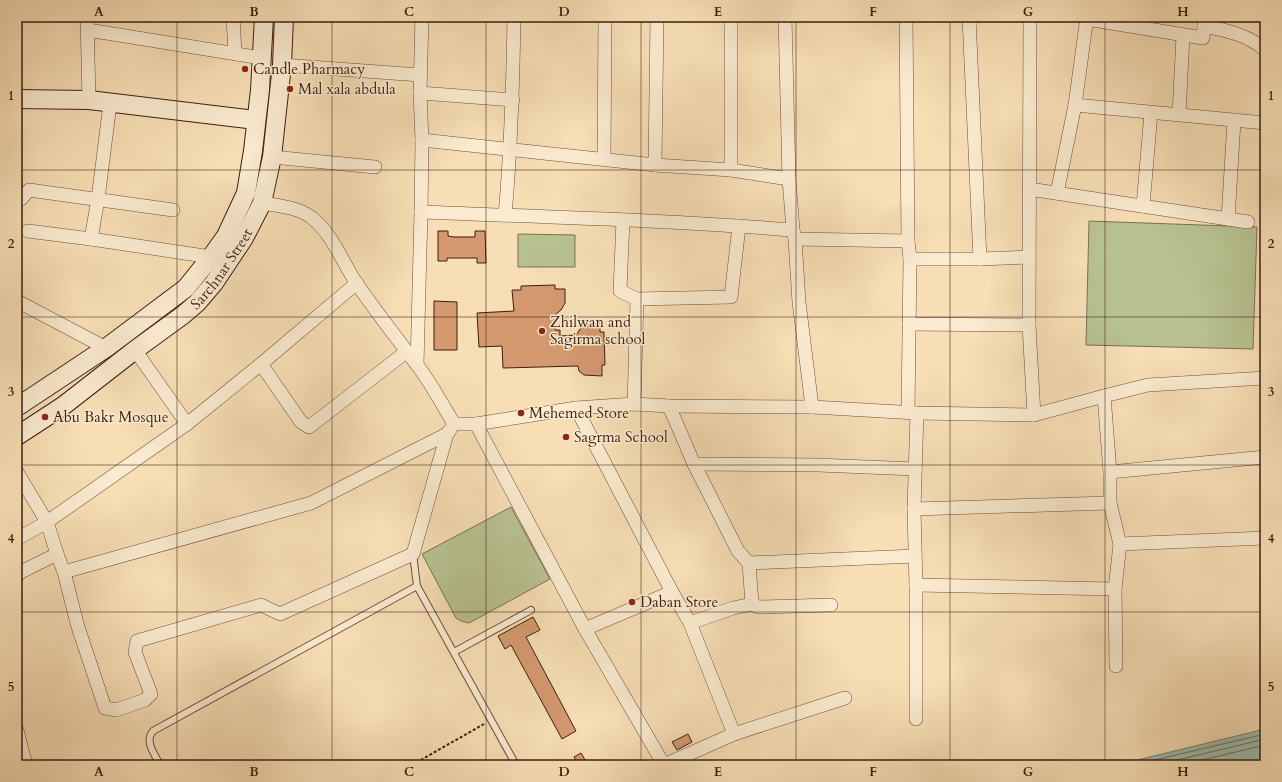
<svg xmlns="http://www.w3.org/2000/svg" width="1282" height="782" viewBox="0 0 1282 782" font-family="Cardo,serif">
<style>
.green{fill:#b8c291;stroke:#7a7052}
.water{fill:#9dbcad;stroke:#777d6f}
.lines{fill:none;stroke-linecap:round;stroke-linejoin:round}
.shore{stroke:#6d6d60;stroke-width:1}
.building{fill:#d59970;stroke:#3d1e12}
.lane-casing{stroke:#6c4e3b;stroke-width:8}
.street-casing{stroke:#6c4e3b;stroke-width:14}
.secondary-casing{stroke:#3d1e12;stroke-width:20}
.path{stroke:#3d1e12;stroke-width:2;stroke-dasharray:3 2;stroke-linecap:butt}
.lane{stroke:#faeacf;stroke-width:6}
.street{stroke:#faeacf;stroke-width:13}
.secondary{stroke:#faeacf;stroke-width:18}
.grid{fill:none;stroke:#3d1e12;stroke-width:1;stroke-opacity:0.55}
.poi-dot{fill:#8f2418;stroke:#faeacf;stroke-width:1.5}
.labels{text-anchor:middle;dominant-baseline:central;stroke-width:3;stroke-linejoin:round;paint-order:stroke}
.poi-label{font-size:15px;fill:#3d1e12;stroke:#faeacf;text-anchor:start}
.street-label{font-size:15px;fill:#3d1e12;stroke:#faeacf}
.neatline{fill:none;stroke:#3d1e12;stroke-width:1.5}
.grid-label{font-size:13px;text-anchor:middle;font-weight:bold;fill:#3d1e12}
</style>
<rect width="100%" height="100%" fill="#f7deb5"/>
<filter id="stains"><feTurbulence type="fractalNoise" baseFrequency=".005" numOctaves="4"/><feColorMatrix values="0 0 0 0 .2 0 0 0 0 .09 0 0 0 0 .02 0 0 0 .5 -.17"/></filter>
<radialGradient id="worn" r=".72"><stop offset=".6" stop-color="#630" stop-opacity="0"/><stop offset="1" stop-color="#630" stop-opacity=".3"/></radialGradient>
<g class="green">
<path d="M1089,221L1257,227L1253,349L1086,345Z"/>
<path d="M518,234L575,235V267H518Z"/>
<path d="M511,507L550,579L469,623L461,621L456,618L422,554Z"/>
</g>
<path class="water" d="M1265,729V765H1119L1125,763Z"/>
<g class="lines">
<g class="shore">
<path d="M1134,765L1265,734"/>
<path d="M1156,765L1265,739"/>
<path d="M1181,765L1265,745"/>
</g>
</g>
<g class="building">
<path d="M438,231H448V236L454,237H475V231H485L486,263H477V258H447V261H438Z"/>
<path d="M555,285V289H565V303L561,310L555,315V330H560V336L576,335L583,325L600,323V332H604L605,365H602V376L584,375L579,371L578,366L503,368L502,346L479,347L477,313L514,311L512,290H521V286Z"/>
<path d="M434,301L457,302V350H434Z"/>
<path d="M533,617L540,630L526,637L576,731L562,739L511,645L505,649L498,636Z"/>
<path d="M688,734L692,742L677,750L672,742Z"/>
<path d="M581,753L588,765H578L574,757Z"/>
</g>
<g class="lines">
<g class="lane-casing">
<g id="lane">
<path d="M413,554L417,586L516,765"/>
<path d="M454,652L531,610"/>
<path d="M160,765C155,754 144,742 153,731L417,586"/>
</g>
</g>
<g class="street-casing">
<g id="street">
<path d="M87,17L89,100"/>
<path d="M233,17L235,54"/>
<path d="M785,17L789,179L793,230L795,239L799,302L812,407"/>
<path d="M906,17L908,241L910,259L908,412"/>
<path d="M969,17L980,259"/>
<path d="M1030,17L1029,325L1034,415"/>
<path d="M1087,19L1203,38L1205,17"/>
<path d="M1204,26C1225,30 1249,35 1265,50"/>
<path d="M88,30L261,58"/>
<path d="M282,65L420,75"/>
<path d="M420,93L513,100"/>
<path d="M1075,105L1265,123"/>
<path d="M1179,114L1183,36"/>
<path d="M422,140L655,165L731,170L789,179"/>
<path d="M272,157L375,167"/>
<path d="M604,159L605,17"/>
<path d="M655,165L657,17"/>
<path d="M731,170V17"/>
<path d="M1029,189L1248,222"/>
<path d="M1057,193L1075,105L1087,17"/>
<path d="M17,199H21L29,190L173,210"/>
<path d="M262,203C279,206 297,207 311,217C333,234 342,262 357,284C376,312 397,338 417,365C431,383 442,404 454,424"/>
<path d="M1143,206L1151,113"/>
<path d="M421,212C545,217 669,220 793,230"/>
<path d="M505,215C511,149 513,83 514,17"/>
<path d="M1228,219L1234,121"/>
<path d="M623,220L620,291L637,299L731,297L739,226"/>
<path d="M28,231L91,239L211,257"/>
<path d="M91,239L98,199L110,104"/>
<path d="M795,239L908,241"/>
<path d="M910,259H980L1029,257"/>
<path d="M17,301L106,348"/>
<path d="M909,324L1029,325"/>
<path d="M135,350L187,424"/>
<path d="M261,364L301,422L309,427L406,352"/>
<path d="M417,365L421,212L422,140L420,93L422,17"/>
<path d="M1104,396L1110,472V503L1120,544L1115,589L1116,666"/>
<path d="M634,404L637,299"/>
<path d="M669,406L694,464L738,551L749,563L915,556"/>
<path d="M576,408L672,592L690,623L734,734"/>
<path d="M454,424H476L576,408L634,404L669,406L812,407L917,413L1034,415L1104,396L1148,385L1265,378"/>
<path d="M476,424L585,629L664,765"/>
<path d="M694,464L818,465L915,469"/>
<path d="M17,472L47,522L57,554"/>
<path d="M1110,472L1265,457"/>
<path d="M914,509L1110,503"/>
<path d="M17,539L47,522L187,424L261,364L357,283"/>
<path d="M1120,544L1265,538"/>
<path d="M749,563L752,604L758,607L831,605"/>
<path d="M64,572L78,627L105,708L116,710L145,700L151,694L135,652L137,641L261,605L280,614L413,554L447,434"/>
<path d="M17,576L21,572L57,554L64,572L311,503L447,434L450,430"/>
<path d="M916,585L1115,589"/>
<path d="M690,623L733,608L752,604"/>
<path d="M585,629L672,592"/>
<path d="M916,719V585L914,509L917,413"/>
<path d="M17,730L26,765"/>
<path d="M664,765L734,734L845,698"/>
</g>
</g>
<g class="secondary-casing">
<g id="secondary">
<path d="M17,99L89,100L256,120"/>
<path d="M17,407L106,348L186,288L211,257L226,236L246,193L253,151L260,90L264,17"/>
<path id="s1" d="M17,436L63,406L135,350L183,315L197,303L214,283L244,238L262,203L272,157L282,65L284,17"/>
</g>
</g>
<path class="path" d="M412,765L484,724"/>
<use href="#lane" class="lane"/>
<use href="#street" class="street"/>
<use href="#secondary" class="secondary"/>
</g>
<path class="grid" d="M177,17V765M332,17V765M486,17V765M641,17V765M796,17V765M950,17V765M1105,17V765M17,170H1265M17,317H1265M17,465H1265M17,612H1265"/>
<g class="poi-dot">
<circle cx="245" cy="69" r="4"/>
<circle cx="290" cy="89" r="4"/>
<circle cx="542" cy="331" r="4"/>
<circle cx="521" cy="413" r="4"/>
<circle cx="45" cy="417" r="4"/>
<circle cx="566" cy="437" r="4"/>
<circle cx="632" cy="602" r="4"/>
</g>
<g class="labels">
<g class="poi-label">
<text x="253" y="69">Candle Pharmacy</text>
<text x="298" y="89">Mal xala abdula</text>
<text x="550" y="322">Zhilwan and<tspan x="550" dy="17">Sagirma school</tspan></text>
<text x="529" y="413">Mehemed Store</text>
<text x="53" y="417">Abu Bakr Mosque</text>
<text x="574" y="437">Sagrma School</text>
<text x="640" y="602">Daban Store</text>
</g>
<g class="street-label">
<text stroke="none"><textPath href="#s1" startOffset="266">Sarchnar Street</textPath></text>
</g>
</g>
<rect width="1282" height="782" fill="none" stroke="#f7deb5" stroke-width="44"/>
<rect x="22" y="22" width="1238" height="738" class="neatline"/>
<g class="grid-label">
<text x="99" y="16">A</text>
<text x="254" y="16">B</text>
<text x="409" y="16">C</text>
<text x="564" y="16">D</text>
<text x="718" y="16">E</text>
<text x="873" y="16">F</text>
<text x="1028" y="16">G</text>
<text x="1183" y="16">H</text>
<text x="11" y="100">1</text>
<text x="1271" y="100">1</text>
<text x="11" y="248">2</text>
<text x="1271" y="248">2</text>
<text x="11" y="396">3</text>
<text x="1271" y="396">3</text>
<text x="11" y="543">4</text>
<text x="1271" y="543">4</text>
<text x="11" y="691">5</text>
<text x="1271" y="691">5</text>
<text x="99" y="776">A</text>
<text x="254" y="776">B</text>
<text x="409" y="776">C</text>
<text x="564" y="776">D</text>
<text x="718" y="776">E</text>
<text x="873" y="776">F</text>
<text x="1028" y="776">G</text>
<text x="1183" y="776">H</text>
</g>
<rect width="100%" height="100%" filter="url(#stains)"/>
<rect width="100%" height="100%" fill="url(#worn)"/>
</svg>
